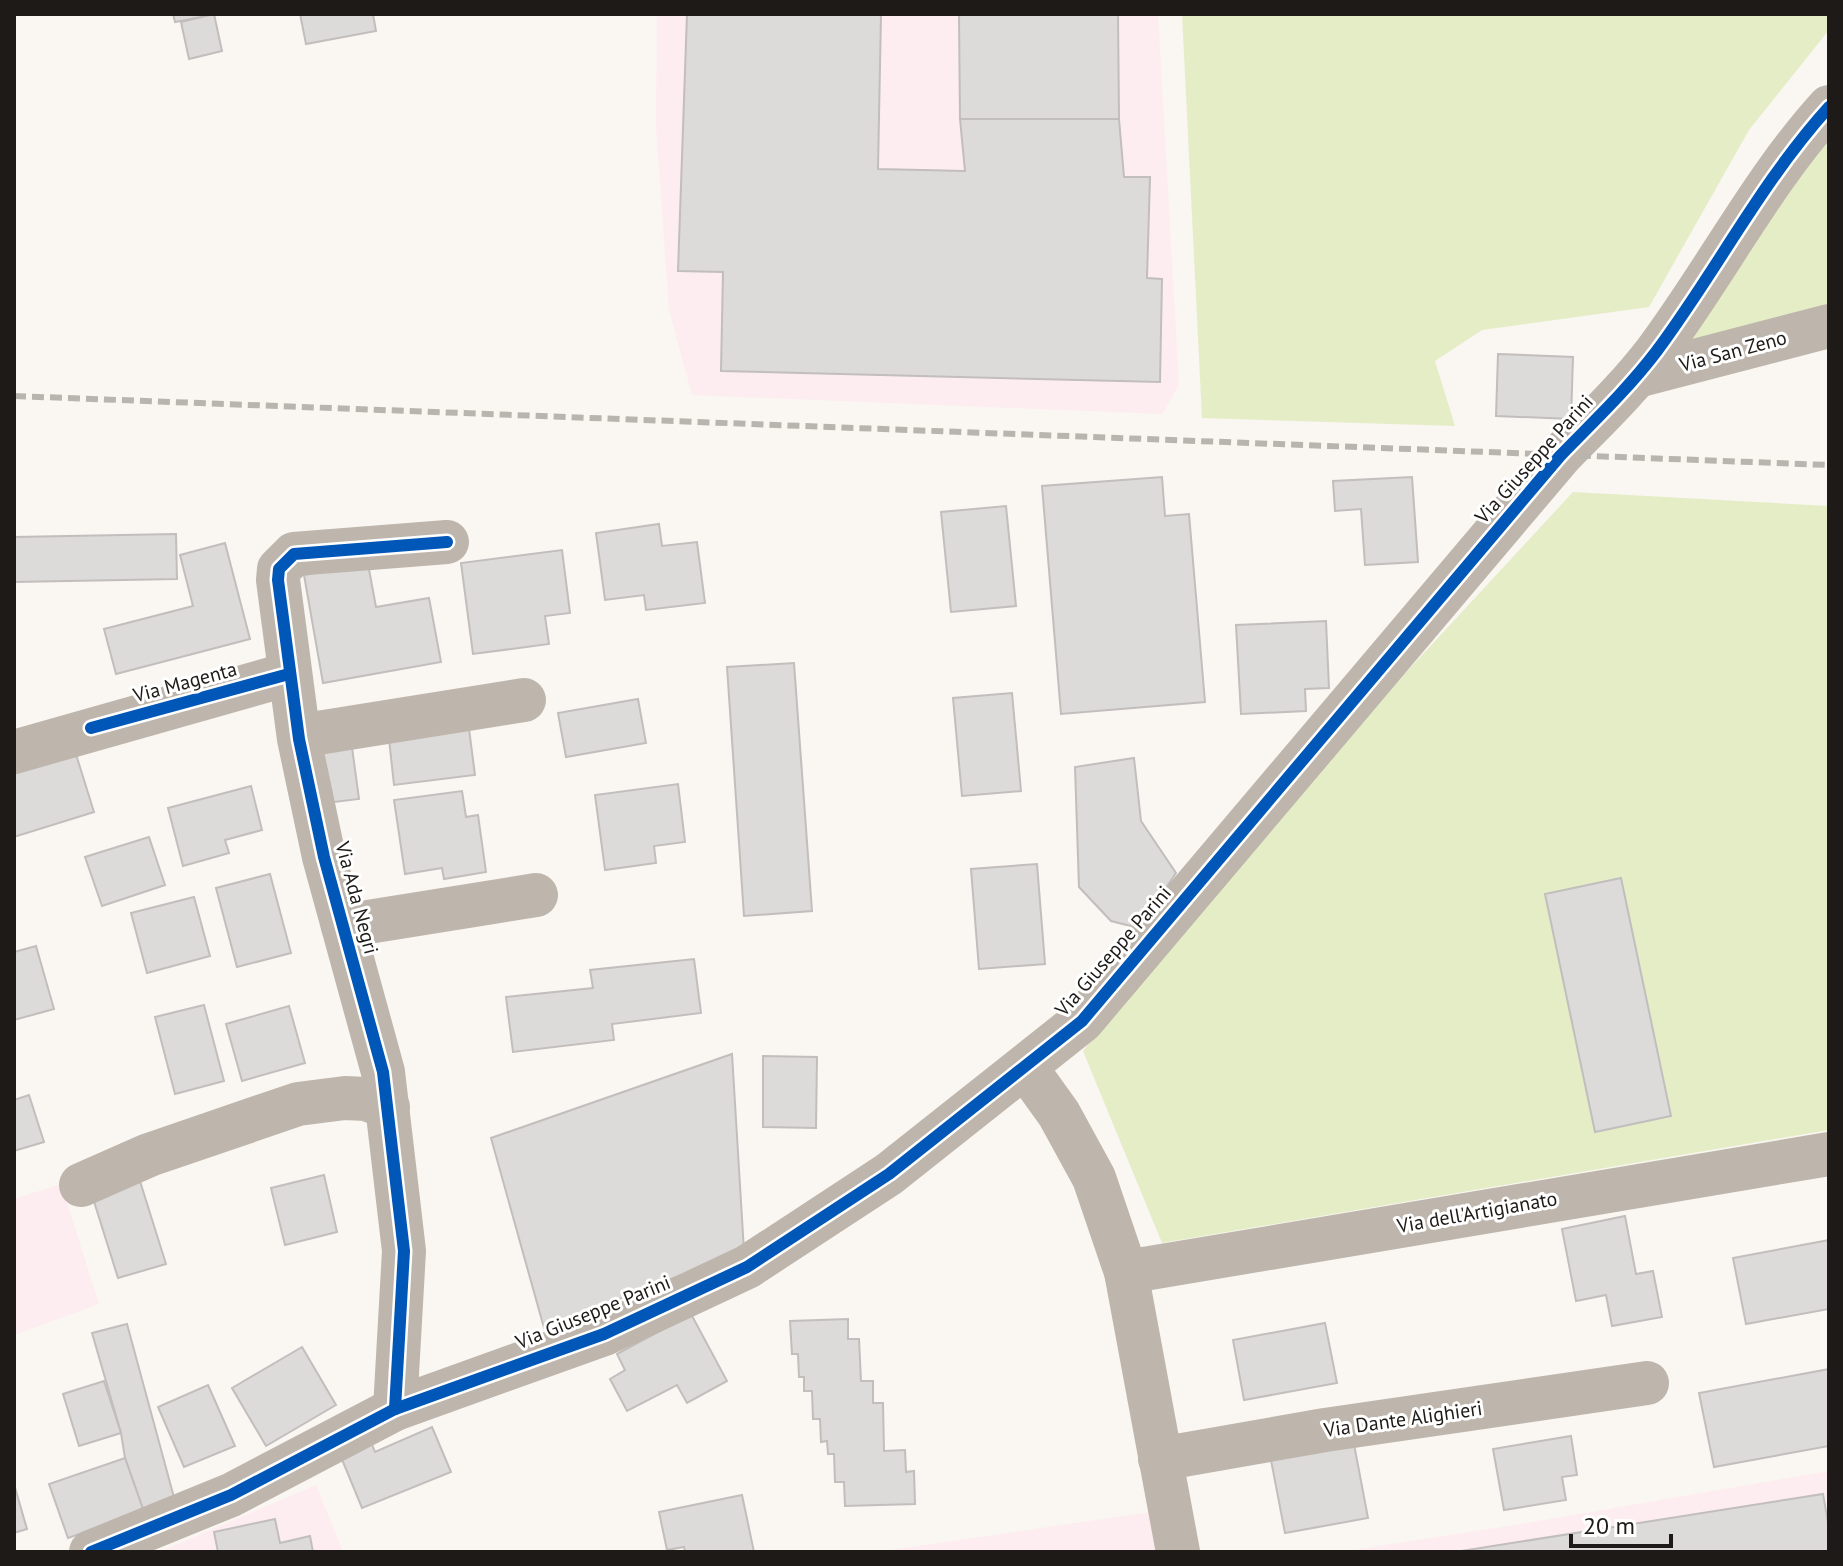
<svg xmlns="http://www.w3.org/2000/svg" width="1843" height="1566" viewBox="0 0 1843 1566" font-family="'PT Sans',sans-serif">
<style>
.industrial{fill:#fdedf0}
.green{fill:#e5edc7}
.building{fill:#dddada;stroke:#c1bebd;stroke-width:2}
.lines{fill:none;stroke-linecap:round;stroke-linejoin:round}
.minor{stroke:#beb6ac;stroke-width:44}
.rail{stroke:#b9b5ae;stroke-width:6;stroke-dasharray:12 6;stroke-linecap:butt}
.cycleway-casing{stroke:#fff;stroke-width:17}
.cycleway{stroke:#0057b8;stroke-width:12}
.labels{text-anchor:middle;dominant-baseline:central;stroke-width:6;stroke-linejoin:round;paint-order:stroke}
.street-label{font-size:20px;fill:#1d1a17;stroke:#fff}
</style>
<rect width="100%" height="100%" fill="#faf6f2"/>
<g class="industrial">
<path d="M657,14H1158L1179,385L1162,414L692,395L669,310L656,127Z"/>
<path d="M61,1184L99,1304L14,1335V1199Z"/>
<path d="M1829,1471V1552H1340L1521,1524Z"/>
<path d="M316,1485L343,1552H159Z"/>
<path d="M1151,1512L1159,1552H877Z"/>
</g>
<g class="green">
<path d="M1182,14H1829V30L1749,130L1649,307L1482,330L1435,361L1455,426L1202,418Z"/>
<path d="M1829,126V310L1677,349Z"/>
<path d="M1573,492L1829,506V1130L1162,1243L1083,1051L1226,867Z"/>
</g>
<g class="building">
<path d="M173,14H218L175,22Z"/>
<path d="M214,14L222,51L189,59L181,22Z"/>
<path d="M300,14H373L376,31L306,44Z"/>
<path d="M687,14H881L878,169L965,171L960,119H1119L1124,177H1150L1147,278L1162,279L1160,382L721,371L723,272L678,271Z"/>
<path d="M959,14H1118L1119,119H960Z"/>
<path d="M1498,354L1573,357L1571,419L1496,416Z"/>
<path d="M1162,477L1165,516L1189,514L1205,702L1061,714L1042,486Z"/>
<path d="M1412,477L1418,562L1365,565L1361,509L1335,511L1333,481Z"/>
<path d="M1006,506L1016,606L951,612L941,512Z"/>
<path d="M659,524L662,546L697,542L705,603L646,610L644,595L605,600L596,533Z"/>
<path d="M176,534L177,579L14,582V537Z"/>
<path d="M225,543L250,639L116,674L104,629L193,606L180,555Z"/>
<path d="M562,550L570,613L545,616L549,644L473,654L461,563Z"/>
<path d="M368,564L376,607L429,598L441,662L323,683L304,575Z"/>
<path d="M1326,621L1329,688L1305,689L1306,711L1241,714L1236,625Z"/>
<path d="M794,663L812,911L744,916L727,667Z"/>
<path d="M1012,693L1021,791L962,796L953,698Z"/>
<path d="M638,699L646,743L566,757L558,713Z"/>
<path d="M469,729L475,775L394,785L389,739Z"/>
<path d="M351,740L359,799L318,804L310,746Z"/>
<path d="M74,748L94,812L14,837V767Z"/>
<path d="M1134,758L1141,821L1176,873L1139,928L1111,921L1079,887L1075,767Z"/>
<path d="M678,784L685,842L654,846L656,863L605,870L595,795Z"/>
<path d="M251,786L262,830L225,840L229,853L183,866L168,808Z"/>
<path d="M462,791L466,817L478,815L486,872L444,879L442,868L405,874L394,800Z"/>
<path d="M149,837L165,885L102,906L85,857Z"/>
<path d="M1037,864L1045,964L979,969L971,869Z"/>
<path d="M270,874L291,953L237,967L216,888Z"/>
<path d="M1621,878L1671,1116L1595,1132L1545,894Z"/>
<path d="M194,897L210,956L147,973L131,913Z"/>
<path d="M36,946L54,1009L14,1020V952Z"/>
<path d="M694,959L701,1013L612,1024L614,1040L513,1052L506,997L593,988L590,970Z"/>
<path d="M204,1005L224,1081L175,1094L155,1017Z"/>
<path d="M289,1006L305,1063L242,1081L226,1024Z"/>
<path d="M732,1054L744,1251L544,1328L491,1138Z"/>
<path d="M763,1056L817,1057L816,1128L763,1127Z"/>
<path d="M29,1095L44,1142L14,1151V1100Z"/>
<path d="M324,1175L337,1232L285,1245L271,1188Z"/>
<path d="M139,1178L166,1264L118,1278L91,1192Z"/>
<path d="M1625,1216L1636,1274L1653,1271L1662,1317L1612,1326L1606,1295L1576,1301L1562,1229Z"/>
<path d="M1829,1240V1309L1746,1324L1733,1258Z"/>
<path d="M691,1314L727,1381L687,1403L677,1385L627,1411L610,1379L625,1370L617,1354Z"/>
<path d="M848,1319V1339H859L861,1381H873V1403H883L884,1451L905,1450L906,1472L914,1471L915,1504L845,1506L844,1482H835L834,1454H828L827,1441L821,1442L820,1419H813L812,1391H804V1377H799L798,1354H792L790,1321Z"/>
<path d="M1325,1323L1337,1383L1244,1400L1233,1340Z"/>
<path d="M127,1324L175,1501L144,1512L125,1458L121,1433L92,1333Z"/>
<path d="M302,1347L336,1405L266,1446L232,1388Z"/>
<path d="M1829,1369V1446L1714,1467L1699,1393Z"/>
<path d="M104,1381L121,1433L79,1446L63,1394Z"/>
<path d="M208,1385L235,1446L184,1467L158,1407Z"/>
<path d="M432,1427L451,1472L362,1508L336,1445L367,1432L375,1452Z"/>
<path d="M1571,1436L1577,1475L1562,1477L1566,1500L1504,1510L1493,1449Z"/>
<path d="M1353,1439L1368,1518L1285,1533L1270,1455Z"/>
<path d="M125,1458L144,1512L68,1538L49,1484Z"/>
<path d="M14,1484L27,1529L14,1533Z"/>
<path d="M1823,1494L1829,1528V1552H1455Z"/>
<path d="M742,1495L754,1552H685L684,1547L667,1550L659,1512Z"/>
<path d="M275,1519L280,1543L310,1536L313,1552H218L214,1532Z"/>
</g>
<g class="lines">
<g class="minor">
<path d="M1637,376L1829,326"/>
<path d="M299,736L524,700"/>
<path d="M14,752L289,674"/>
<path d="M343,926L536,895"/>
<path d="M1026,1068L1059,1114L1094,1178L1126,1272L1178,1552"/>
<path d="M81,1185L149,1155L298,1104L345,1098L366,1099L388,1107"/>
<path d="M1126,1272L1829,1154"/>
<path d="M395,1409L404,1251L383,1072L324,857L299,739L278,580L279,569L294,554L447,542"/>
<path d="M1160,1459L1325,1430L1647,1383"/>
<path d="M91,1552L231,1495L395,1409L604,1334L747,1267L889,1174L1082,1021L1560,456C1593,422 1627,390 1656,352C1716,272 1761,182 1829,107"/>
</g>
<path class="rail" d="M14,396L1829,465"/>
<g class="cycleway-casing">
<g id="cycleway">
<path d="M91,728L289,674"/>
<path d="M395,1409L404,1251L383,1072L324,857L299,739L278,580L279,569L294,554L447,542"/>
<path d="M91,1552L231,1495L395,1409L604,1334L747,1267L889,1174L1082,1021L1560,456C1593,422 1627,390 1656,352C1716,272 1761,182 1829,107"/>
</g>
</g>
<use href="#cycleway" class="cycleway"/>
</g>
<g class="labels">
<g class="street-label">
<text transform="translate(1733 351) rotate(-15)">Via San Zeno</text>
<text transform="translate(1534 459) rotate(-48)">Via Giuseppe Parini</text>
<text transform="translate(185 682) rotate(-15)">Via Magenta</text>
<text transform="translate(357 898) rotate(75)">Via Ada Negri</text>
<text transform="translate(1113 951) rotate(-49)">Via Giuseppe Parini</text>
<text transform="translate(1477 1212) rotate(-10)">Via dell'Artigianato</text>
<text transform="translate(593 1312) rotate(-22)">Via Giuseppe Parini</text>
<text transform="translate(1403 1419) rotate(-8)">Via Dante Alighieri</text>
</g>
</g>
<rect width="1843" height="1566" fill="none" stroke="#1d1a17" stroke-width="32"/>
<path d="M1571 1534v12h100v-12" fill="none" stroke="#1d1a17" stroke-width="4"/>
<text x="1583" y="1534" font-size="24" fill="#1d1a17" stroke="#ffffff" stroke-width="6" paint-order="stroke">20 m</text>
</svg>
